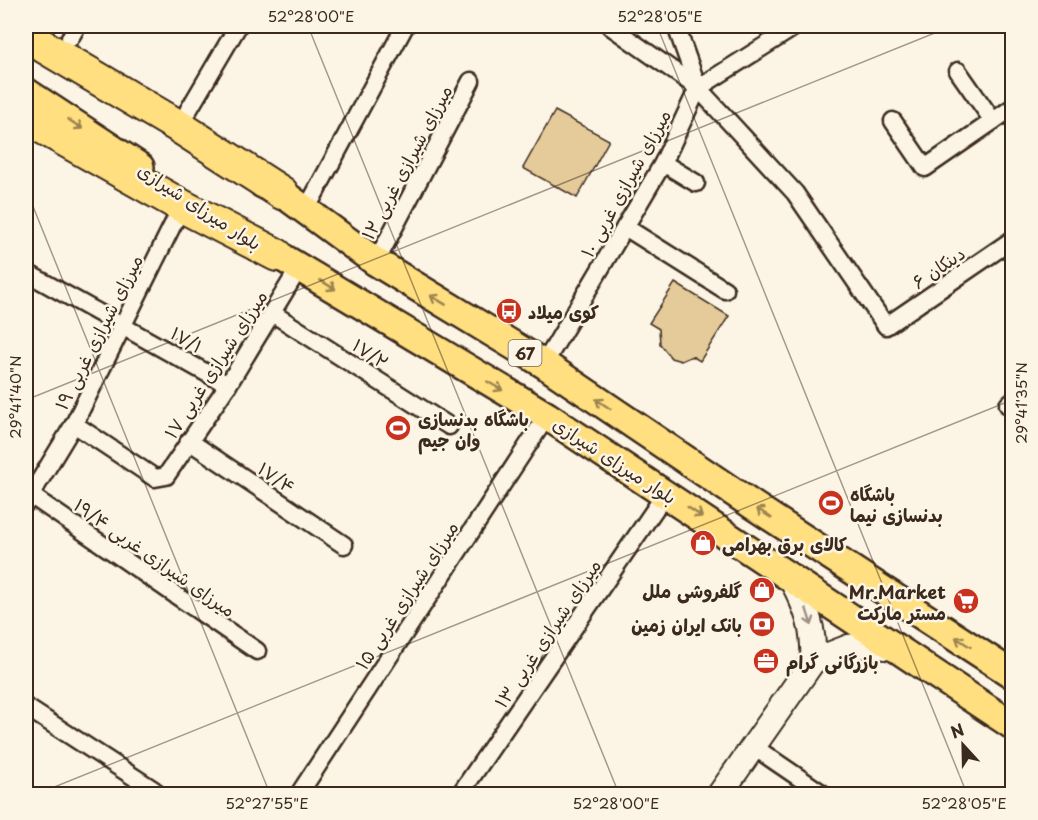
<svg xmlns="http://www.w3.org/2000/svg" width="1038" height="820" viewBox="0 0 1038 820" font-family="'Playpen Sans','Playpen Sans Arabic',sans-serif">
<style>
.building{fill:#e5ca9a;stroke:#3b2a1e;stroke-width:1.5}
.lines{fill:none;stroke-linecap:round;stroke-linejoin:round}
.street-casing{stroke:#3b2a1e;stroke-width:21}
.secondary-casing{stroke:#3b2a1e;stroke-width:28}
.primary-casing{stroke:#3b2a1e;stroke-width:32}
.highway-casing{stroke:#3b2a1e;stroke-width:36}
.street{stroke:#fcf5e5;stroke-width:16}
.secondary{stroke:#fcf5e5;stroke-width:24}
.primary{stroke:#ffdf80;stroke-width:27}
.highway{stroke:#ffdf80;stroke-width:32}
.oneway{stroke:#9d844f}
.oneway2{stroke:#9c9082}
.ticks{fill:none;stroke:#3b2a1e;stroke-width:1.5;stroke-opacity:0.45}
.labels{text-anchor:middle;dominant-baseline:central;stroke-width:5;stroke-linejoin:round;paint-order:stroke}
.shield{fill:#fcf5e5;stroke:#75675a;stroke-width:1.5}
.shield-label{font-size:16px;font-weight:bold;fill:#3b2a1e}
.street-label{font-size:18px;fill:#3b2a1e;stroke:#fcf5e5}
.poi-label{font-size:18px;font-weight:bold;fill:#3b2a1e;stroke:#fcf5e5;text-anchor:start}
.neatline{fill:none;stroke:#3b2a1e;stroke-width:2}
.ticks-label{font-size:15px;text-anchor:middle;fill:#3b2a1e}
</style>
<rect width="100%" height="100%" fill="#fcf5e5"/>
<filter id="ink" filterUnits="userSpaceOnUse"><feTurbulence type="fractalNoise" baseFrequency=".0167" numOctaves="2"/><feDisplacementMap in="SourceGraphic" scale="12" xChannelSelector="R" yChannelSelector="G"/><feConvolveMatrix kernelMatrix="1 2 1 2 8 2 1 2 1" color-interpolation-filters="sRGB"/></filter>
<g filter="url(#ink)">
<g class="building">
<path d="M555,111L609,140L577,198L523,168Z"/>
<path d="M675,283L729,316L700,361L692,356L681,361L671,358L660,344L659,329L649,323Z"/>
</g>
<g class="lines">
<g class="street-casing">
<g id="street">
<path d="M610,26L698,88L795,193L886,326L1012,240"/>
<path d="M676,26L698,88"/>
<path d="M70,38L77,26"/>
<path d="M958,71L993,121"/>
<path d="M188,111L238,26"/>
<path d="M893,121L925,168L1012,108"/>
<path d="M663,163L696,183"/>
<path d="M306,210L405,26"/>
<path d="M625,227L725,290"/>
<path d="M376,262L471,81"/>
<path d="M29,274L228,385"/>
<path d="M272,313L449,426"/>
<path d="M544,364L663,163L698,88L796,26"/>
<path d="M1008,405L1012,401"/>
<path d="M74,424L155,478L166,476L228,385L299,268"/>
<path d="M189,441L344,545"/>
<path d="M26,492L257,651"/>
<path d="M26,503L74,424L182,206"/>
<path d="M26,707L154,790"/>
<path d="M754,747L823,794"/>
<path d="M299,794L547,416"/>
<path d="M460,794L666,493"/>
</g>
</g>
<g class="secondary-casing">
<g id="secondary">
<path d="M790,577C806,605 815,629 813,661"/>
<path d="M720,794L813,661L849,647L867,645L896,648"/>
</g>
</g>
<g class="primary-casing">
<g id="primary">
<path d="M26,92L140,167"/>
<path d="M263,184L282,193L376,262L544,364L754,506L1012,674"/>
<path d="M258,243L547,416L1012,725"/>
</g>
</g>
<g class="highway-casing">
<g id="highway">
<path d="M26,36L178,126L282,193"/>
<path d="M26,118L182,206L277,255"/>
</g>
</g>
<use href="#street" class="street"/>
<use href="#secondary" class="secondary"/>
<use href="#primary" class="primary"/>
<use href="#highway" class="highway"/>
</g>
<defs><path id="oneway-shaft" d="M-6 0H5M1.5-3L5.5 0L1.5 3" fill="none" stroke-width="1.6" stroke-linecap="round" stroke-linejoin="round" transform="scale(1.5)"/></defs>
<g class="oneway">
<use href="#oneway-shaft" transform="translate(75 124) rotate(33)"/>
<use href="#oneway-shaft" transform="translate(328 285) rotate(31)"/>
<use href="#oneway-shaft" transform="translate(438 300) rotate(-149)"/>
<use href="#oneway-shaft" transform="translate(495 386) rotate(30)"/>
<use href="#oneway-shaft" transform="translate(603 404) rotate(-146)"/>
<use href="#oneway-shaft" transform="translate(695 512) rotate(34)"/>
<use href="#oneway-shaft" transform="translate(764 513) rotate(-147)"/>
<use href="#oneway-shaft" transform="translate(963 642) rotate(-147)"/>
</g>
<use class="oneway2" href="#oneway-shaft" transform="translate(809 617) rotate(72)"/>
</g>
<path class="ticks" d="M308,26L619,794M657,26L967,794M1005,26L1012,44M26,189L270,794M26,400L952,26M37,794L1012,400"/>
<defs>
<g id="bus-disc" transform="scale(1.35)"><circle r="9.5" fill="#c8321e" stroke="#fcf5e5"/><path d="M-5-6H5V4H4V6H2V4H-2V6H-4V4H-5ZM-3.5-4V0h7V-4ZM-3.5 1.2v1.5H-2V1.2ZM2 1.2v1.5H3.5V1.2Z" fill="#fff"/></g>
<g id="stadium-disc" transform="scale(1.35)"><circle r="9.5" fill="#c8321e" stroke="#fcf5e5"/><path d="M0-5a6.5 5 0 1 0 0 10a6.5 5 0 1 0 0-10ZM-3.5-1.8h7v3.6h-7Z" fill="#fff"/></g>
<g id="shop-disc" transform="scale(1.35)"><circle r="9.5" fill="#c8321e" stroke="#fcf5e5"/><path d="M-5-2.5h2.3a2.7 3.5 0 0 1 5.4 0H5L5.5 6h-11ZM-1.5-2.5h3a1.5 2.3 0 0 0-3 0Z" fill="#fff"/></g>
<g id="supermarket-disc" transform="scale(1.35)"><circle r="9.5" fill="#c8321e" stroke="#fcf5e5"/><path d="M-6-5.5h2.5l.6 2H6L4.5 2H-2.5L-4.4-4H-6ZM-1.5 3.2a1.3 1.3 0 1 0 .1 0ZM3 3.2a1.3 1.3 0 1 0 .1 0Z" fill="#fff"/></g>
<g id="bank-disc" transform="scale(1.35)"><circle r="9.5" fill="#c8321e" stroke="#fcf5e5"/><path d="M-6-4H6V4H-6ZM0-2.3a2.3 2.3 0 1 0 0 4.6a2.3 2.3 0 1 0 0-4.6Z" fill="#fff"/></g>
<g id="office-disc" transform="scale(1.35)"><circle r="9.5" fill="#c8321e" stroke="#fcf5e5"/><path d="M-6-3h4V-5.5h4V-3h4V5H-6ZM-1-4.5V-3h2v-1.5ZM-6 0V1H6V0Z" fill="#fff"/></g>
</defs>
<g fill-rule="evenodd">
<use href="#bus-disc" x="509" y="311"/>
<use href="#stadium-disc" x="398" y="428"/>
<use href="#stadium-disc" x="831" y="503"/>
<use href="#shop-disc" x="703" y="543"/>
<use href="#shop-disc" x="762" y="590"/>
<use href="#supermarket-disc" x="966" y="601"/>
<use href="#bank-disc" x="762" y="624"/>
<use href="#office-disc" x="766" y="661"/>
</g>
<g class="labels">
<rect class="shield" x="508.5" y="340" width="33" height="26" rx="4.5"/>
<g class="shield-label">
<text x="525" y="353">67</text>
</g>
<g class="street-label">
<text transform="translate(406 162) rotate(-62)">۱۲ میرزای شیرازی غربی</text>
<text transform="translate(625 183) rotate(-61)">۱۰ میرزای شیرازی غربی</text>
<text transform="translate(200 206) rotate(33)">بلوار میرزای شیرازی</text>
<text transform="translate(938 267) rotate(-34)">دینکان ۶</text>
<text transform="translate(98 332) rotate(-63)">۱۹ میرزای شیرازی غربی</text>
<text transform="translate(187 339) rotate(30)">۱۷/۱</text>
<text transform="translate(371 353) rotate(33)">۱۷/۲</text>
<text transform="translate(215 364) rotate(-57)">۱۷ میرزای شیرازی غربی</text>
<text transform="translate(615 460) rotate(33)">بلوار میرزای شیرازی</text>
<text transform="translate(277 477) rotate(34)">۱۷/۴</text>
<text transform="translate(155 557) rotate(35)">۱۹/۴ میرزای شیرازی غربی</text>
<text transform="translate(406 595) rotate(-57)">۱۵ میرزای شیرازی غربی</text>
<text transform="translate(547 633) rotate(-56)">۱۳ میرزای شیرازی غربی</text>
</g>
<g class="poi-label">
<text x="528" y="311">کوی میلاد</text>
<text x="418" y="418">باشگاه بدنسازی<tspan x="418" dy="21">وان جیم</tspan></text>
<text x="850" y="493">باشگاه<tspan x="850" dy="21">بدنسازی نیما</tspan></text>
<text x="722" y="543">کالای برق بهرامی</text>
<text x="742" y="590" text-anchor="end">گلفروشی ملل</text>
<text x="946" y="591" text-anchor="end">Mr.Market<tspan x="946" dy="21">مستر مارکت</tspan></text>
<text x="742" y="624" text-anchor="end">بانک ایران زمین</text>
<text x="786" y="661">بازرگانی گرام</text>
</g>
</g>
<rect width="1038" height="820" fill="none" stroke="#fcf5e5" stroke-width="66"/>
<g transform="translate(963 745) rotate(338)" stroke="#fcf5e5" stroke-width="4.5" paint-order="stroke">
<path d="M0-4.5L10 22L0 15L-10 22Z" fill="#3b2a1e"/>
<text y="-9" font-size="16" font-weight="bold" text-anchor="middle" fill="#3b2a1e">N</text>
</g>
<rect x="33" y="33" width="972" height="754" class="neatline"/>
<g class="ticks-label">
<text x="311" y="22">52°28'00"E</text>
<text x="660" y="22">52°28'05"E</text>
<text transform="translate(16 397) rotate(-90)" y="5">29°41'40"N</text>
<text transform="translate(1022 403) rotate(-90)" y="5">29°41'35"N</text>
<text x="267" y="809">52°27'55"E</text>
<text x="616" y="809">52°28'00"E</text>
<text x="964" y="809">52°28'05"E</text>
</g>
</svg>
